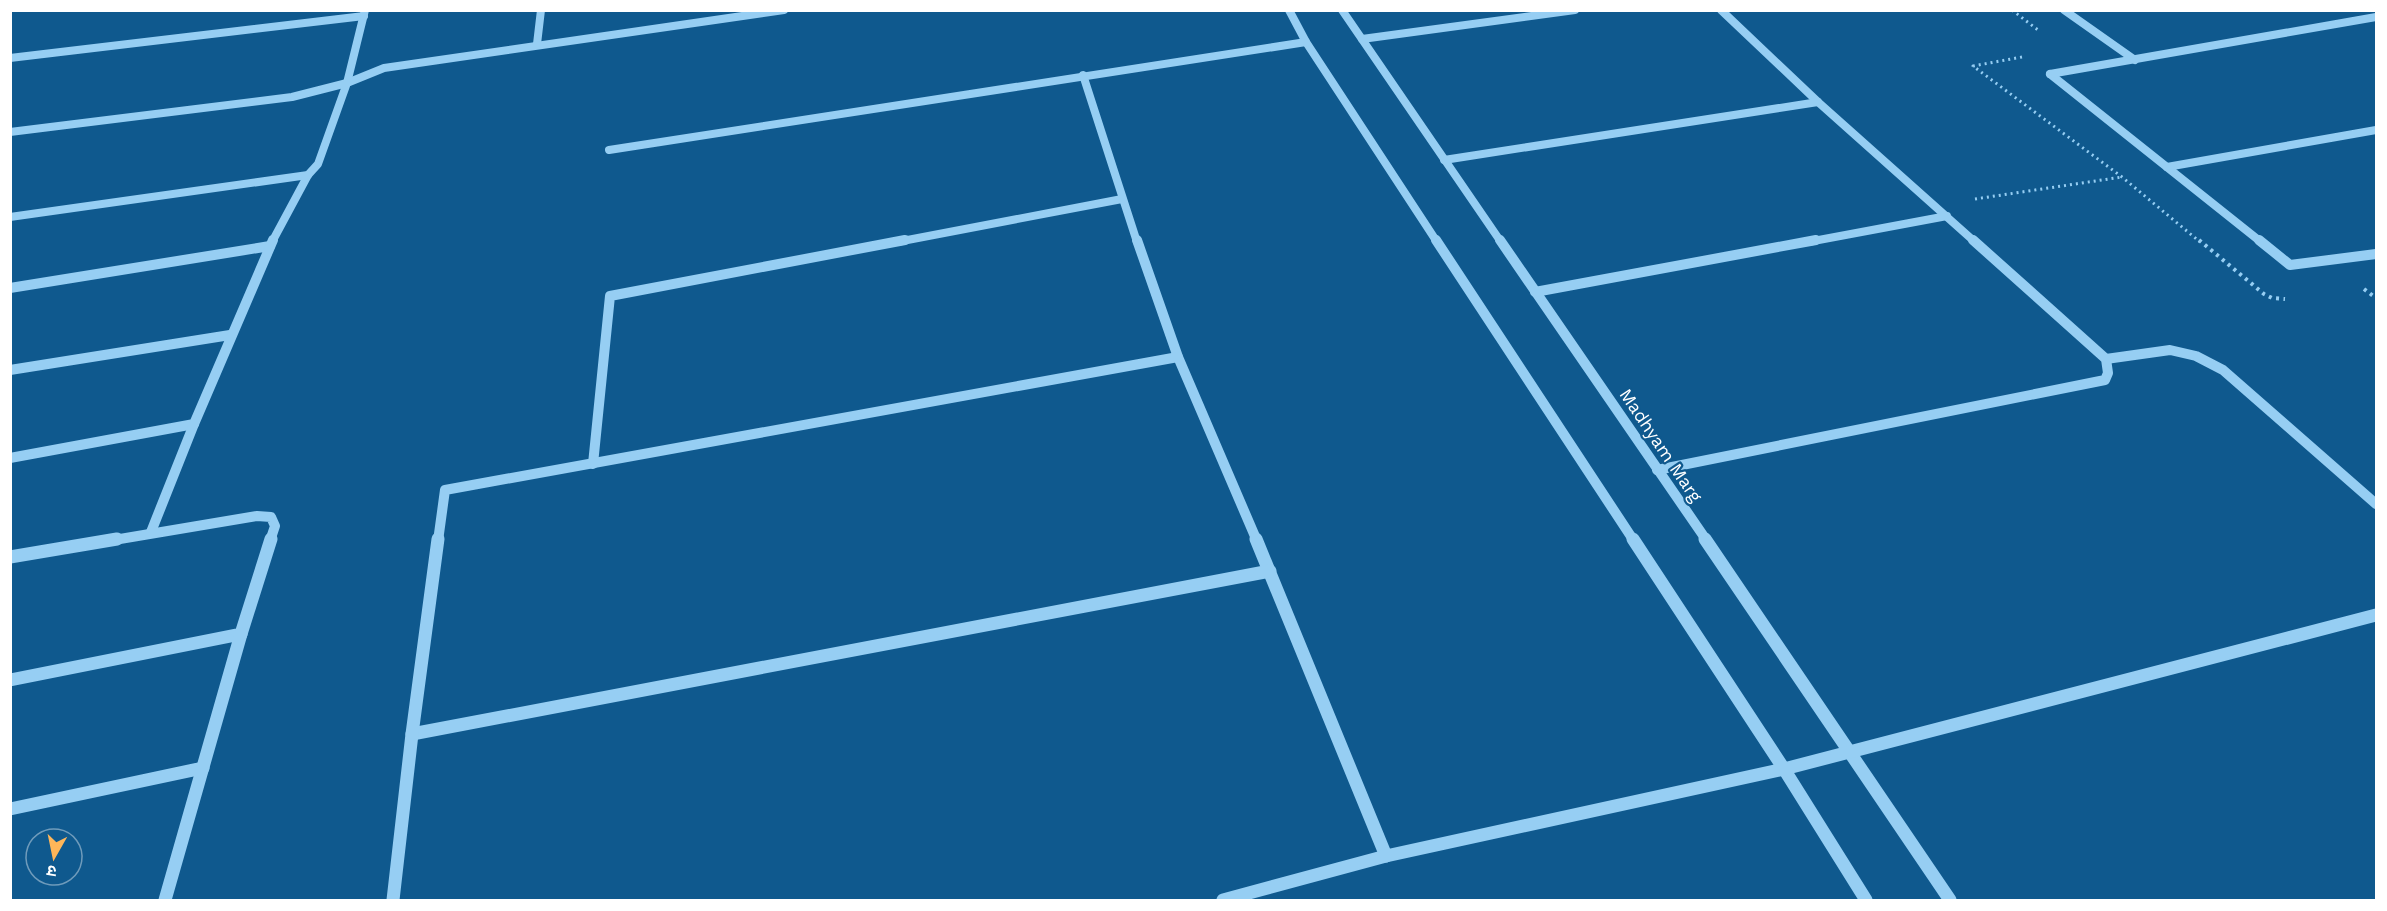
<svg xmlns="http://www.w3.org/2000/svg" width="2387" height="911" viewBox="0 0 2387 911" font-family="'Work Sans','Noto Sans Devanagari',sans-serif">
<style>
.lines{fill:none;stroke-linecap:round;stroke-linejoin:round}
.path-far1{stroke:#96cef3;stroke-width:3;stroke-dasharray:2 4;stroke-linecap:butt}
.path{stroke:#96cef3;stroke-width:4;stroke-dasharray:3 4.5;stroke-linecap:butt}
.minor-far2{stroke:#96cef3;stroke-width:8}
.minor-far1{stroke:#96cef3;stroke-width:10}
.minor{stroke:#96cef3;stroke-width:13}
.labels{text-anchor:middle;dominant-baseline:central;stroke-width:4.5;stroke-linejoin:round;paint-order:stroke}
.street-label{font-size:18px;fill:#fff;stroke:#0f598e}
</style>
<rect width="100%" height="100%" fill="#0f598e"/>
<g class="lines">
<g class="path-far1">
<path d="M2012,10L2038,30"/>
<path d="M2022,57L1973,66L2122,177L2200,242"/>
<path d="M1975,199L2122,177"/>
</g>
<g class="path">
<path d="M2199,240L2264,294L2272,298L2285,299"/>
<path d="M2364,289L2376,298"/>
</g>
<g class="minor-far2">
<path d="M1289,10L1306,42L1437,242"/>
<path d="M1342,10L1501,242"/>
<path d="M1721,10L1818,102L1975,242"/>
<path d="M2064,10L2135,60"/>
<path d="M1362,39L1575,10"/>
<path d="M537,44L541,10"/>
<path d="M10,58L364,16"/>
<path d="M2050,74L2261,242"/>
<path d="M2050,74L2376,17"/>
<path d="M1083,75L1137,242"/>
<path d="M10,132L292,97L347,83L384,68L784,10"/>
<path d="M609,150L1306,42"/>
<path d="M1444,160L1818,102"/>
<path d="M2167,167L2376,130"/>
<path d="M10,217L308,175"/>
<path d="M272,242L308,175L318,164L347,83L365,10"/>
<path d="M897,242L1122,199"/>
<path d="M1808,242L1947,216"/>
</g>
<g class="minor-far1">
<path d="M1137,240L1178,357L1257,541"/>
<path d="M1436,240L1634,541"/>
<path d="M1500,240L1707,541"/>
<path d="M2259,240L2290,265L2376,254"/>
<path d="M10,288L270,246"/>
<path d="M1535,292L1816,240"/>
<path d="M2106,359L2170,350L2196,356L2223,370L2376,504"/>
<path d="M10,370L230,335"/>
<path d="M10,458L194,424L273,240"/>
<path d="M593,464L610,296L905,240"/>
<path d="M1657,470L2105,380L2108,373L2106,359L1973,240"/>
<path d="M151,532L194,424"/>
<path d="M108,541L257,516L271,517L275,526L270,541"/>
<path d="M438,541L445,490L1178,357"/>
</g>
<g class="minor">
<path d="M1256,539L1386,856"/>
<path d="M1633,539L1784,769L1866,900"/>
<path d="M1705,539L1950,900"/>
<path d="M10,557L117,539"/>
<path d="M10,680L241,634L271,539"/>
<path d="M412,734L1270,571"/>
<path d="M10,809L203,768"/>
<path d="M165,900L241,634"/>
<path d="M393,900L412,734L438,539"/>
<path d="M1223,900L1386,856L1784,769L2376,615"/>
</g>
</g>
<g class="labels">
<g class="street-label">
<text transform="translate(1661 445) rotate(56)">Madhyam Marg</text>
</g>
</g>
<rect width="2387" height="911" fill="none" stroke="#ffffff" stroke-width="24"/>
<g transform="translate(54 857) rotate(189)"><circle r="28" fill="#0f598e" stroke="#6f9bbb" stroke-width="1.5"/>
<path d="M0-4.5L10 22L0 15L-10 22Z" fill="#ffb659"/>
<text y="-9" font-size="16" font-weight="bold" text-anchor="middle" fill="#ffffff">उ</text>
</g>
</svg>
